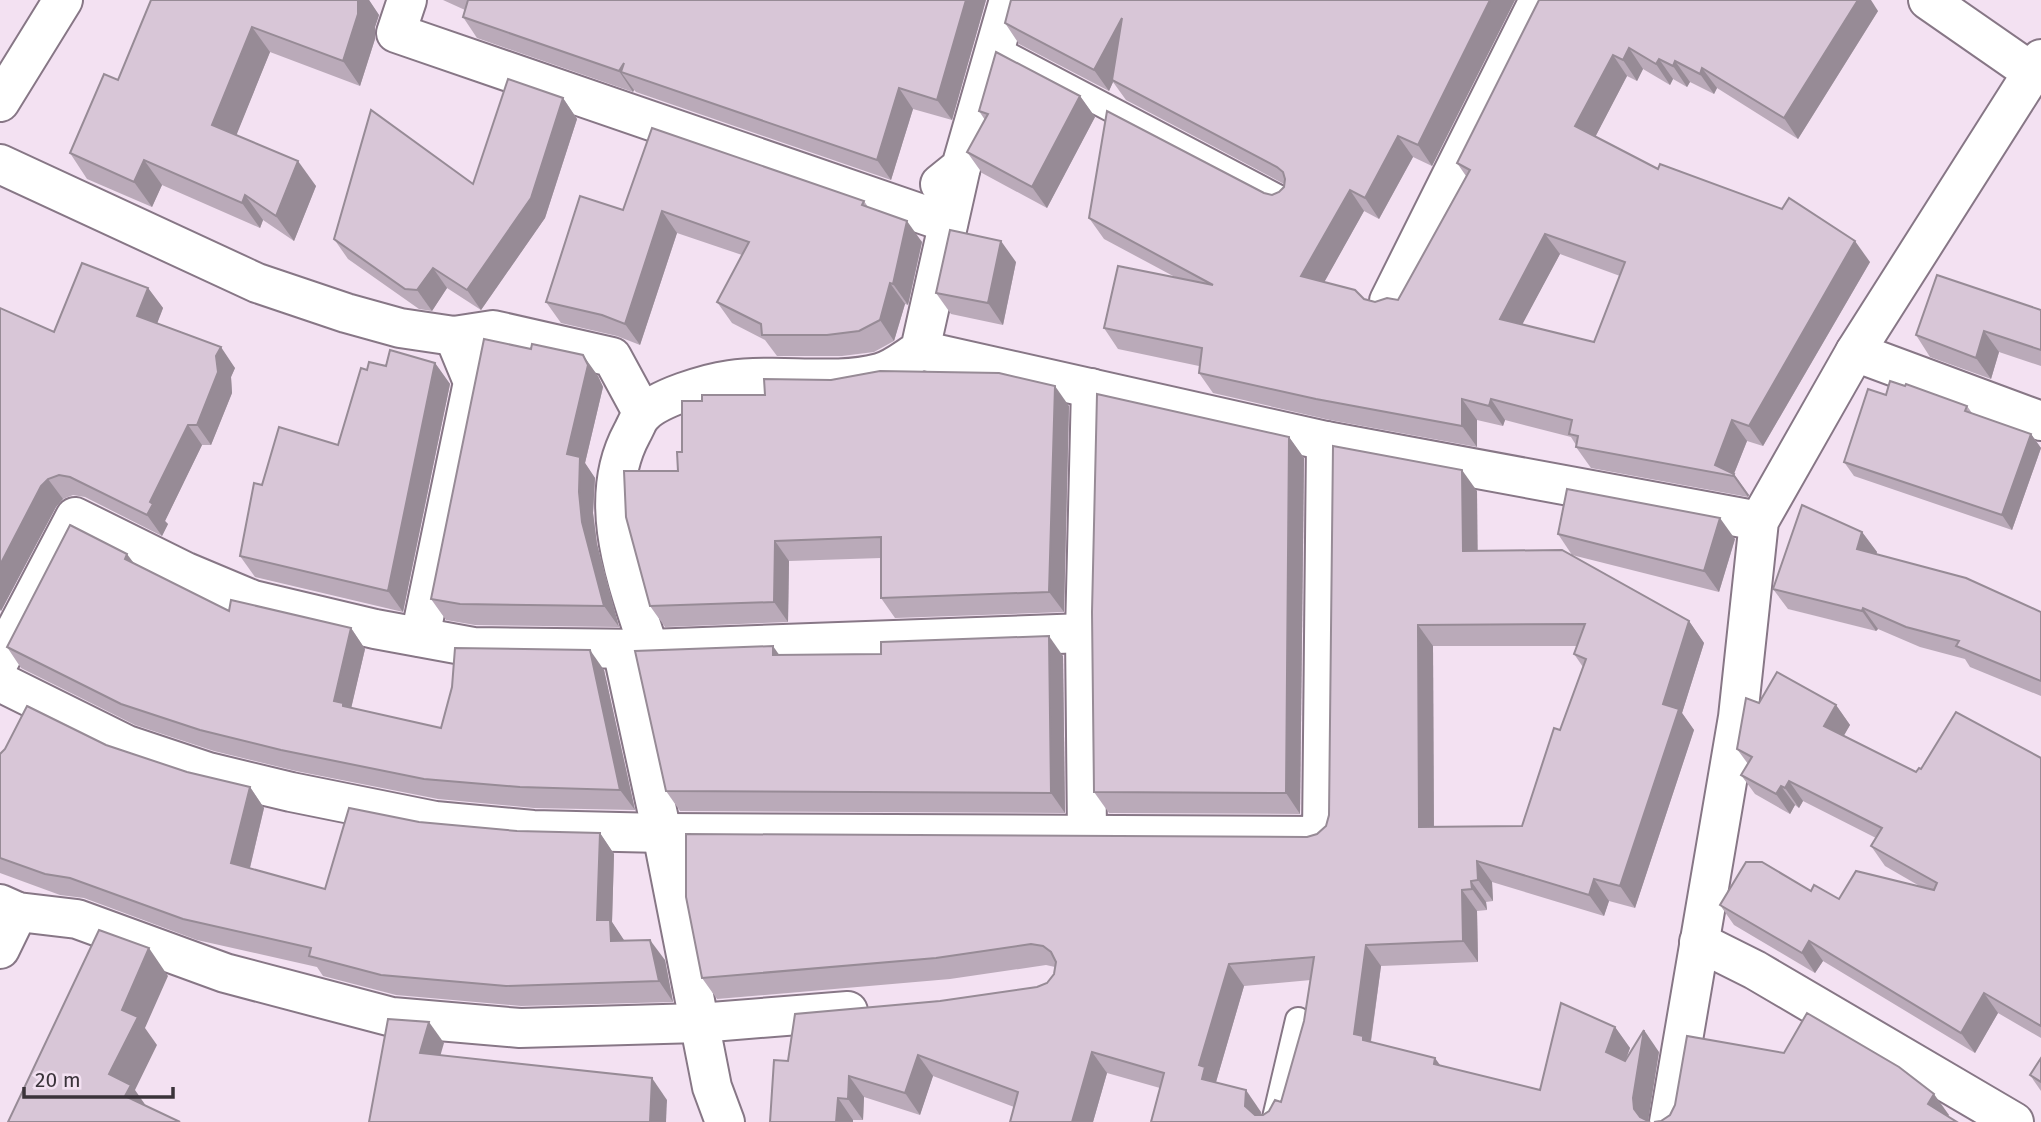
<svg xmlns="http://www.w3.org/2000/svg" width="2041" height="1122" viewBox="0 0 2041 1122" font-family="'Fira Sans',sans-serif">
<style>
.lines{fill:none;stroke-linecap:round;stroke-linejoin:round}
.service-casing{stroke:#877786;stroke-width:28}
.minor-casing{stroke:#877786;stroke-width:42}
.tertiary-casing{stroke:#877786;stroke-width:42}
.service{stroke:#fff;stroke-width:24}
.minor{stroke:#fff;stroke-width:38}
.tertiary{stroke:#fff;stroke-width:38}
.wall{fill:#baaab9;fill-rule:evenodd}
.shaded-wall{fill:#978b96}
.building{fill:#d8c6d7;stroke:#978b96;stroke-width:2;fill-rule:evenodd}
</style>
<rect width="100%" height="100%" fill="#f3e1f2"/>
<g class="lines">
<g class="service-casing">
<g id="service">
<path d="M995,48L1285,201"/>
<path d="M1274,1122L1298,1020"/>
</g>
</g>
<g class="minor-casing">
<g id="minor">
<path d="M407,0L396,33L948,223"/>
<path d="M1928,0L2033,73"/>
<path d="M0,164L257,283L346,313L400,328L454,336L493,330L612,357L643,414"/>
<path d="M940,184L961,167L1009,0"/>
<path d="M1389,301L1539,0"/>
<path d="M920,350L1326,441L1759,521"/>
<path d="M1855,352L2041,421"/>
<path d="M420,637L473,382L454,336"/>
<path d="M622,649L662,833L712,1087L725,1122"/>
<path d="M649,649C627,581 595,501 632,433C635,428 638,419 642,415C657,398 708,383 730,380C777,373 834,385 879,373C893,370 908,357 920,350L961,167"/>
<path d="M0,660L75,517L186,572L253,600L375,629L473,647L649,649L1085,633"/>
<path d="M0,682L127,745L208,772L291,792L435,821L533,830L662,833L1322,836L1326,441"/>
<path d="M1087,835L1085,633L1091,388"/>
<path d="M0,904L18,912L77,919L225,973L392,1017L520,1028L699,1023L848,1011"/>
<path d="M1699,942L1755,970L2014,1122"/>
<path d="M0,949L18,912"/>
<path d="M1669,1122L1738,717L1759,521L1855,352L2041,59"/>
</g>
</g>
<g class="tertiary-casing">
<path id="tertiary" d="M0,102L63,0"/>
</g>
<use href="#service" class="service"/>
<use href="#minor" class="minor"/>
<use href="#tertiary" class="tertiary"/>
</g>
<g class="wall">
<path d="M151,0H369L379,15L375,27V39L360,86L270,52L236,135L316,186L294,241L263,220L260,228L162,185L152,207L87,179L70,153L118,80Z"/>
<path d="M443,0H986L952,120L913,109L891,180L636,92L634,90L633,92L477,38L463,17L465,10Z"/>
<path d="M1011,0H1515L1432,166L1413,157L1379,219L1364,211L1324,282L1364,299L1375,302L1398,300L1466,176L1457,163L1539,0L1878,11L1798,139L1717,88L1714,94L1690,82L1687,87L1673,79L1670,85L1643,69L1637,81L1627,76L1595,137L1658,169L1870,262L1763,446L1747,441L1734,474L1749,495L1748,497L1591,468L1576,447V445L1571,437L1505,420L1503,426L1477,420V447L1330,420L1213,393L1199,373V366L1118,349L1104,328L1175,277L1104,239L1089,218L1264,193L1272,195L1279,192L1284,187V184L1126,100L1113,82L1109,91L1019,44L1005,23ZM1560,254L1620,276L1594,342L1522,324Z"/>
<path d="M1080,96L1095,117L1047,208L982,173L967,152L985,120L979,111Z"/>
<path d="M563,98L577,119L545,218L481,310L447,288L432,311L419,309L348,259L334,239L473,184Z"/>
<path d="M864,201L868,207L922,242L908,305L905,304L894,341L874,352L842,356H777L765,340L732,323L717,302L742,255L677,233L640,345L617,336L561,323L546,302L623,210Z"/>
<path d="M1016,262L1003,325L951,314L936,293Z"/>
<path d="M148,288L163,308L157,323L235,368L231,377L232,393L211,445H202L165,521L168,524L162,536L85,497L73,495L63,499L56,507L1,611L0,610V308L54,332Z"/>
<path d="M2041,310V366L1999,352L1991,379L1930,357L1916,335Z"/>
<path d="M435,363L450,384L403,612L255,577L240,556L262,485L338,445L367,370L386,366Z"/>
<path d="M598,376L603,387L585,463L595,478L593,513L597,544L619,627L475,625L446,620L431,599Z"/>
<path d="M1886,395L1967,406L1972,413L2031,434L2041,448L2012,530L1854,476L1844,462Z"/>
<path d="M1069,406L1064,612L895,618L881,598V558L789,561L788,622L665,627L650,606L678,471Z"/>
<path d="M1289,437L1304,458L1300,814L1109,813L1094,792Z"/>
<path d="M1477,491V551L1689,621L1704,643L1682,713L1694,730L1635,908L1609,901L1604,916L1492,882L1493,901L1486,902L1487,910L1477,911L1478,962L1381,966L1371,1042L1441,1066L1540,1090L1615,1027L1630,1048L1625,1061L1659,1052L1647,1119L1151,1122L1160,1088L1107,1073L1093,1122H1010L1014,1107L933,1076L920,1115L864,1097L863,1120H853V1122H770L788,1061L940,1001L1037,987L1047,983L1054,974L1055,967L1046,965L950,979L717,999L702,978L1317,834L1326,826ZM1433,646H1577L1574,654L1583,667L1560,730L1522,826L1434,827ZM1311,980L1304,1021L1281,1102L1269,1111L1261,1115V1112L1216,1082L1244,986Z"/>
<path d="M1862,532L1877,552L1876,554L2041,612V696L1970,667L1965,659L1920,647L1878,629L1876,631L1788,609L1773,589Z"/>
<path d="M1558,534L1735,539L1719,592L1572,555Z"/>
<path d="M134,563L229,611L351,628L365,649L351,708L441,728L604,670L635,810L534,808L438,799L296,771L214,751L135,725L21,668L7,647Z"/>
<path d="M881,654L1063,656L1065,813L680,811L666,791L780,655Z"/>
<path d="M1836,705L1850,725L1843,736L1916,772L1921,769L2041,758V1038L1998,1013L1975,1053L1823,961L1815,973L1734,925L1720,905L1811,891L1839,899L1923,888L1885,866L1871,846L1876,838L1803,801L1799,808L1795,805L1790,814L1755,794L1741,775L1748,764L1737,749Z"/>
<path d="M106,745L187,772L250,787L264,808L250,868L325,889L419,822L517,831L600,833L614,854L612,922L624,941L665,960L673,1002L521,1006L396,995L323,976L317,967L197,940L84,898L60,895L0,873V754Z"/>
<path d="M2041,1058V1091L2030,1075Z"/>
</g>
<g class="shaded-wall">
<path d="M358,0H369L379,15L375,27V39L360,86L343,61Z"/>
<path d="M966,0H986L952,120L937,100Z"/>
<path d="M1490,0H1515L1432,166L1418,145Z"/>
<path d="M1858,0H1871L1878,11L1798,139L1784,118Z"/>
<path d="M1122,18L1112,80L1113,82L1109,91L1094,70Z"/>
<path d="M252,27L270,52L230,151L212,125Z"/>
<path d="M1629,48L1643,69L1637,81L1623,60Z"/>
<path d="M1613,55L1627,76L1590,147L1575,126Z"/>
<path d="M1659,59L1673,79L1670,85L1656,64Z"/>
<path d="M1675,61L1690,82L1687,87L1673,66Z"/>
<path d="M624,63L621,72L634,90L633,92L619,71Z"/>
<path d="M1702,68L1717,88L1714,94L1700,74Z"/>
<path d="M899,88L913,109L891,180L877,160Z"/>
<path d="M1080,96L1095,117L1047,208L1032,187Z"/>
<path d="M563,98L577,119L545,218L481,310L467,290Z"/>
<path d="M1398,136L1413,157L1379,219L1365,198Z"/>
<path d="M144,160L162,185L152,207L134,182Z"/>
<path d="M298,161L316,186L294,241L276,216Z"/>
<path d="M1350,190L1364,211L1316,297L1301,276Z"/>
<path d="M245,195L263,220L260,228L242,203Z"/>
<path d="M662,211L677,233L640,345L625,324Z"/>
<path d="M907,221L922,242L908,305L893,284Z"/>
<path d="M1545,234L1560,254L1514,340L1500,319Z"/>
<path d="M1001,241L1016,262L1003,325L988,303Z"/>
<path d="M1855,241L1870,262L1763,446L1749,426Z"/>
<path d="M433,268L447,288L432,311L417,290Z"/>
<path d="M890,283L905,304L894,341L880,320Z"/>
<path d="M148,288L163,308L152,337L137,316Z"/>
<path d="M1984,331L1999,352L1991,379L1976,358Z"/>
<path d="M221,347L235,368L231,377L232,393L211,445L197,425L216,356Z"/>
<path d="M583,355L598,376L603,387L585,463L595,478L593,513L597,544L619,627L604,606L582,522L567,454Z"/>
<path d="M435,363L450,384L403,612L388,591Z"/>
<path d="M1055,386L1069,406L1064,612L1049,592Z"/>
<path d="M1462,399L1477,420V447L1462,426Z"/>
<path d="M1491,399L1505,420L1503,426L1489,406Z"/>
<path d="M1732,420L1747,441L1733,476L1715,465Z"/>
<path d="M188,425L202,445L165,521L168,524L162,536L147,515L150,502Z"/>
<path d="M2031,434L2041,448L2012,530L2002,515Z"/>
<path d="M1289,437L1304,458L1300,814L1286,793Z"/>
<path d="M1462,470L1477,491L1478,572L1463,551Z"/>
<path d="M1734,474L1749,495L1748,497L1733,476Z"/>
<path d="M48,479L63,499L56,507L1,611L0,609V565L41,486Z"/>
<path d="M1720,518L1735,539L1719,592L1704,571Z"/>
<path d="M1862,532L1877,552L1871,569L1857,549Z"/>
<path d="M775,541L789,561L788,622L774,602Z"/>
<path d="M127,554L142,574L125,559Z"/>
<path d="M1863,608L1878,629L1876,631L1862,611Z"/>
<path d="M1689,621L1704,643L1682,713L1694,730L1635,908L1620,886L1663,704Z"/>
<path d="M1418,625L1433,646L1434,848L1419,827Z"/>
<path d="M351,628L365,649L350,713L334,701Z"/>
<path d="M1049,636L1063,656L1065,813L1051,793Z"/>
<path d="M773,646L787,666L773,655Z"/>
<path d="M590,650L604,670L635,810L620,790Z"/>
<path d="M1836,705L1850,725L1838,746L1824,726Z"/>
<path d="M1789,781L1803,801L1799,808L1785,788Z"/>
<path d="M1781,786L1795,805L1790,814L1776,794Z"/>
<path d="M250,787L264,808L246,884L231,863Z"/>
<path d="M600,833L614,854L612,922L624,940L625,962L597,920Z"/>
<path d="M1477,861L1492,882L1493,901L1478,880Z"/>
<path d="M1594,879L1609,901L1604,916L1589,895Z"/>
<path d="M1471,881L1486,902L1487,910L1472,889Z"/>
<path d="M1462,890L1477,911L1478,962L1463,941Z"/>
<path d="M650,940L665,960L673,1002L659,981Z"/>
<path d="M1809,941L1823,961L1815,973L1802,953Z"/>
<path d="M1366,945L1381,966L1370,1046L1354,1034Z"/>
<path d="M149,948L168,976L145,1028L157,1045L135,1090L151,1113L129,1102L109,1074L122,1010Z"/>
<path d="M1229,964L1244,986L1216,1082L1202,1079L1199,1065Z"/>
<path d="M1984,993L1998,1013L1975,1053L1961,1033Z"/>
<path d="M429,1022L444,1043L435,1074L420,1053Z"/>
<path d="M1615,1027L1630,1048L1621,1073L1606,1052Z"/>
<path d="M1644,1030L1659,1052L1648,1122H1643L1634,1109L1633,1098Z"/>
<path d="M1092,1052L1107,1073L1093,1122H1072Z"/>
<path d="M918,1055L933,1076L920,1115L905,1093Z"/>
<path d="M1435,1058L1450,1079L1434,1064Z"/>
<path d="M849,1076L864,1097L863,1120L848,1099Z"/>
<path d="M652,1078L667,1100L666,1122H650Z"/>
<path d="M1246,1090L1261,1112L1260,1122L1245,1106Z"/>
<path d="M1934,1094L1949,1115L1945,1122L1928,1104Z"/>
<path d="M838,1098L853,1120V1122H836Z"/>
</g>
<g class="building">
<path d="M151,0H358V14L343,61L252,27L212,125L298,161L276,216L245,195L242,203L144,160L134,182L70,153L104,74L118,80Z"/>
<path d="M468,0H966L937,100L899,88L877,160L621,72L624,63L619,71L463,17Z"/>
<path d="M1011,0H1490L1418,145L1398,136L1365,198L1350,190L1301,276L1355,290L1364,299L1375,302L1387,298L1398,300L1470,170L1457,163L1539,0H1858L1784,118L1702,68L1700,74L1675,61L1673,66L1659,59L1656,64L1629,48L1623,60L1613,55L1575,126L1658,169L1660,164L1782,209L1789,198L1855,241L1749,426L1732,420L1715,465L1734,474L1733,476L1576,447L1578,436L1569,434L1572,420L1491,399L1489,406L1462,399V426L1316,399L1199,373L1202,348L1104,328L1118,266L1213,285L1089,218L1107,111L1264,193L1272,195L1279,192L1284,187L1285,179L1283,172L1277,167L1112,80L1122,18L1094,70L1005,23ZM1545,234L1625,262L1594,342L1500,319Z"/>
<path d="M996,52L1080,96L1032,187L967,152L988,114L979,111Z"/>
<path d="M508,79L563,98L531,198L467,290L433,268L417,290L405,289L334,239L371,110L473,184Z"/>
<path d="M652,128L864,201L862,205L907,221L893,284L890,283L880,320L859,331L827,335H762L761,324L717,302L749,242L662,211L625,324L602,315L546,302L580,196L623,210Z"/>
<path d="M950,230L1001,241L988,303L936,293Z"/>
<path d="M82,263L148,288L137,316L221,347L216,356L218,372L197,425H188L150,502L153,504L147,515L70,477L59,475L48,479L41,486L0,565V308L54,332Z"/>
<path d="M1937,275L2041,310V350L1984,331L1976,358L1916,335Z"/>
<path d="M484,339L531,349L532,344L583,355L588,365L567,454L580,457L579,492L582,522L604,606L460,604L431,599Z"/>
<path d="M390,350L435,363L388,591L240,556L254,483L262,485L279,427L338,445L361,368L367,370L369,362L386,366Z"/>
<path d="M880,371L999,373L1055,386L1049,592L881,598V537L775,541L774,602L650,606L626,517L624,471H678L677,452H682V401H702V395H765L764,379L831,380Z"/>
<path d="M1890,381L1905,386L1906,384L1967,406L1965,411L2031,434L2002,515L1844,462L1868,389L1886,395Z"/>
<path d="M1097,394L1289,437L1286,793L1094,792L1092,612Z"/>
<path d="M1333,446L1462,470L1463,551L1562,550L1689,621L1663,704L1679,709L1620,886L1594,879L1589,895L1477,861L1478,880L1471,881L1472,889L1462,890L1463,941L1366,945L1354,1034L1363,1036V1040L1435,1058L1434,1064L1540,1090L1561,1003L1615,1027L1606,1052L1625,1061L1644,1030L1633,1098L1634,1109L1640,1117L1650,1122H1151L1164,1073L1092,1052L1072,1122H1010L1018,1092L918,1055L905,1093L849,1076L848,1099L838,1098L836,1122H770L774,1060L788,1061L795,1014L940,1001L1037,987L1047,983L1054,974L1056,962L1051,952L1043,946L1031,944L936,958L702,978L686,897V834L1307,837L1317,834L1326,826L1329,815ZM1585,624L1574,654L1586,659L1560,730L1554,728L1522,826L1419,827L1418,625ZM1314,957L1304,1021L1281,1102L1275,1100L1269,1111L1263,1115H1255L1245,1106L1246,1090L1202,1079L1205,1067L1199,1065L1229,964Z"/>
<path d="M1567,489L1720,518L1704,571L1558,534Z"/>
<path d="M1802,505L1862,532L1857,549L1966,578L2041,612V681L1956,646L1959,641L1906,627L1863,608L1862,611L1773,589Z"/>
<path d="M70,525L127,554L125,559L229,611L231,600L351,628L334,701L343,703V706L441,728L452,687L455,648L590,650L620,790L520,787L424,779L281,750L200,730L121,704L7,647Z"/>
<path d="M1049,636L1051,793L666,791L635,651L773,646V655L881,654V642Z"/>
<path d="M1777,672L1836,705L1824,726L1916,772L1919,768L1921,769L1956,712L2041,758V1026L1984,993L1961,1033L1809,941L1802,953L1720,905L1746,862H1762L1811,891L1814,885L1839,899L1856,871L1934,890L1937,883L1871,846L1882,828L1789,781L1785,788L1781,786L1776,794L1741,775L1752,757L1737,749L1746,698L1759,703Z"/>
<path d="M27,706L106,745L187,772L250,787L231,863L325,889L349,808L419,822L517,831L600,833L597,920H610L611,941L650,940L659,981L506,986L381,975L309,956L311,948L183,919L70,878L45,874L0,858V754L5,749Z"/>
<path d="M99,930L149,948L122,1010L138,1017L109,1074L131,1085L125,1096L180,1122H8Z"/>
<path d="M1807,1013L1899,1067L1934,1094L1928,1104L1957,1122H1654L1661,1121L1670,1115L1675,1105L1687,1036L1784,1053Z"/>
<path d="M388,1019L429,1022L420,1053L652,1078L650,1122H369Z"/>
<path d="M2041,1058V1082L2030,1075Z"/>
</g>
<path d="M24 1087v10h149v-10" fill="none" stroke="#3a333a" stroke-width="3.5"/>
<text x="35" y="1087" font-size="21" fill="#3a333a" stroke="#f3e1f2" stroke-width="5" paint-order="stroke">20 m</text>
</svg>
